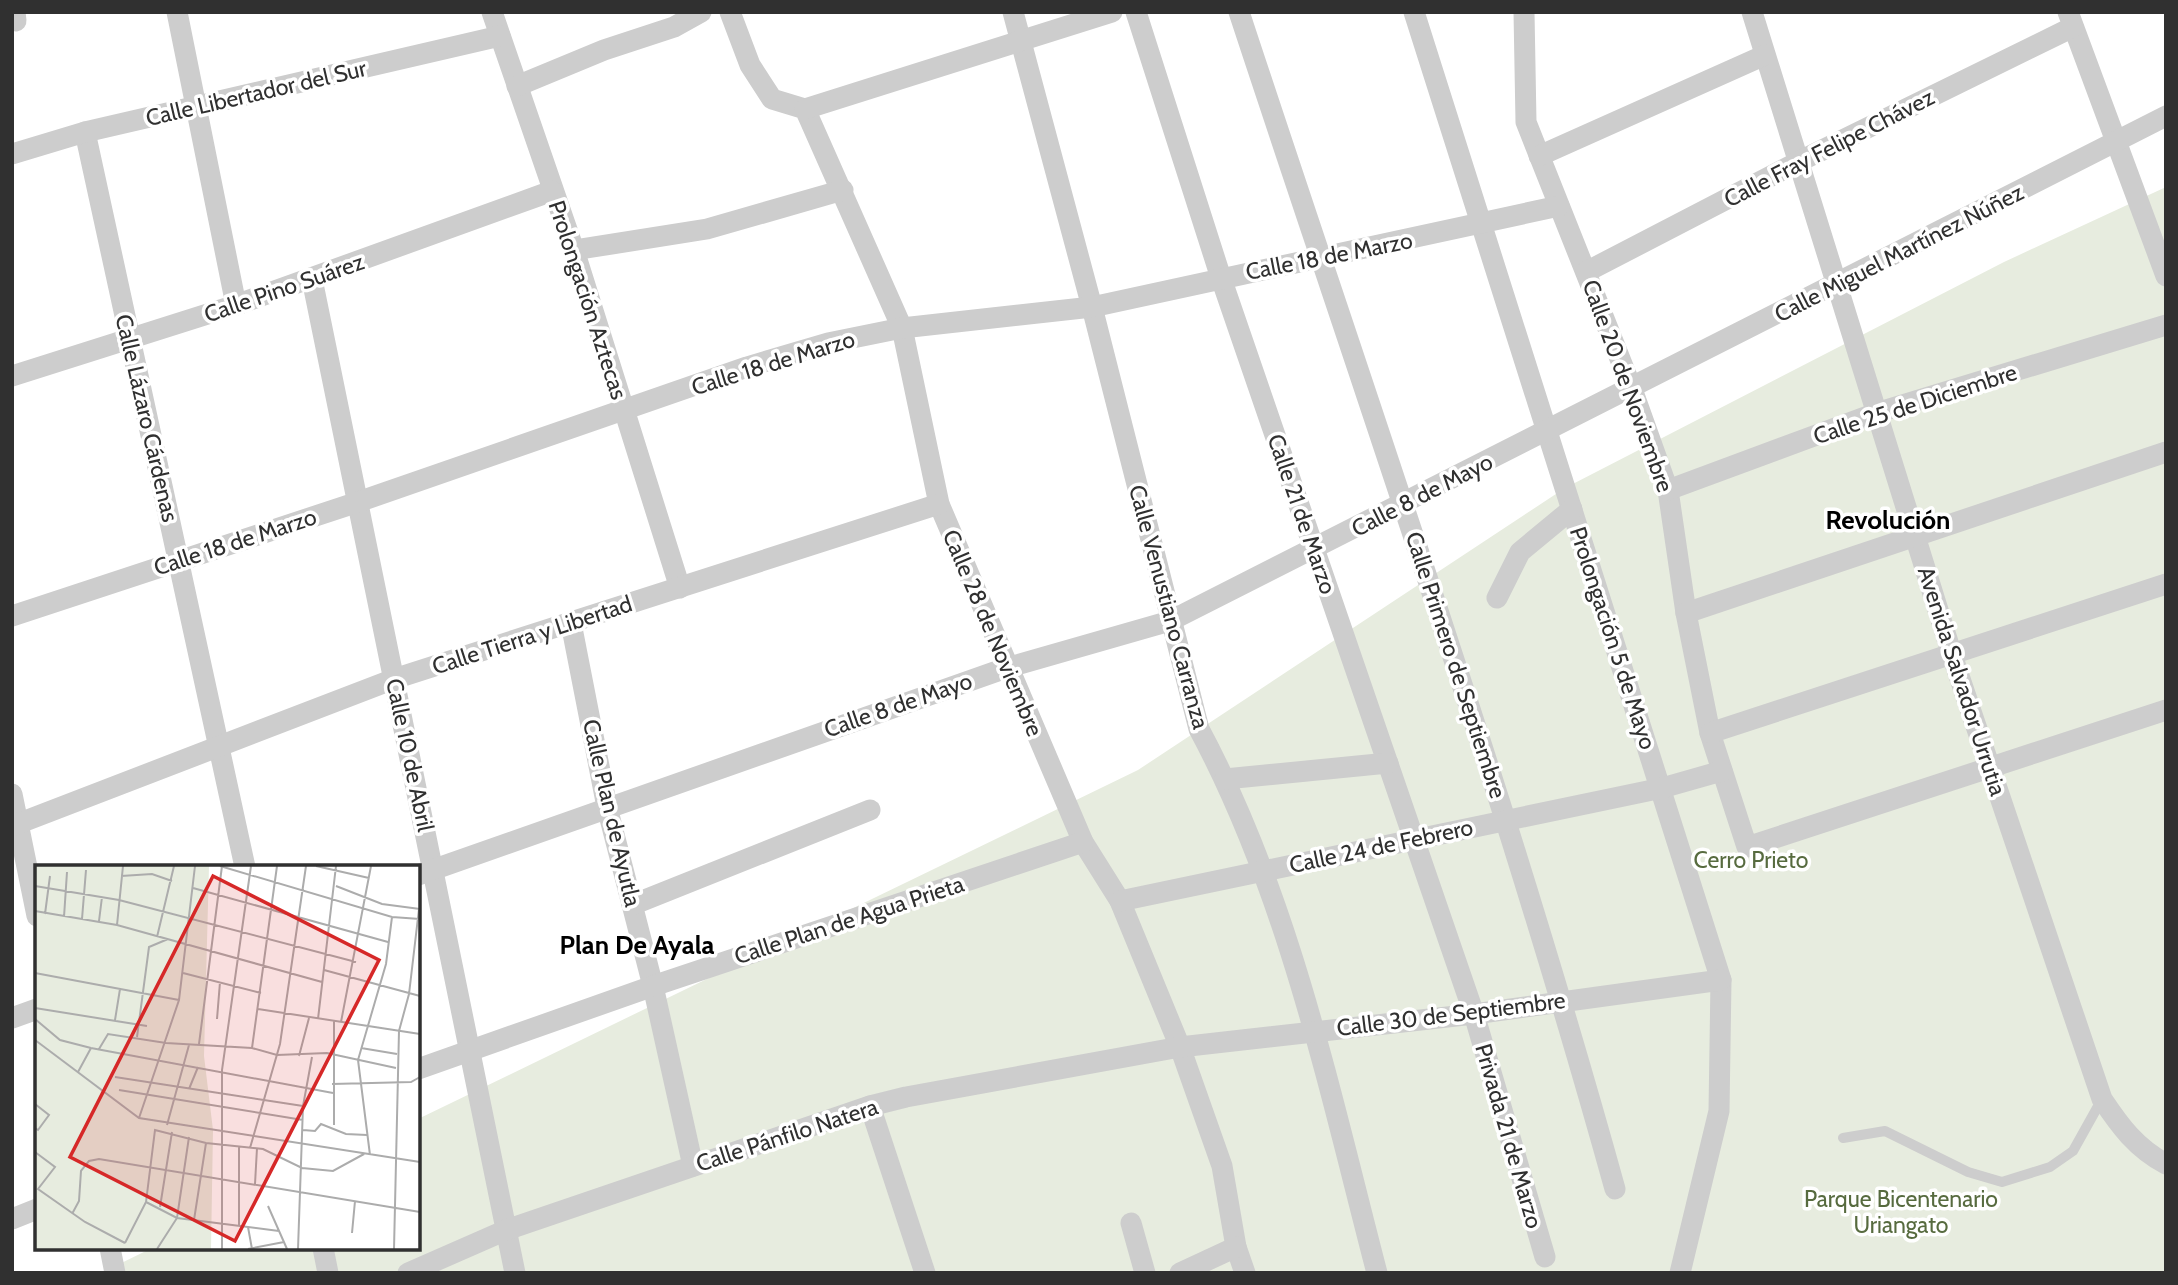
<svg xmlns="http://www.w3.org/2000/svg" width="2178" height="1285" viewBox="0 0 2178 1285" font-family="Cabin,sans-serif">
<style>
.green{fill:#e7ecdf}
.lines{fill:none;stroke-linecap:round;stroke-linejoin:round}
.service{stroke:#cdcdcd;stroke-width:10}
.minor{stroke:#cdcdcd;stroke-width:21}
.labels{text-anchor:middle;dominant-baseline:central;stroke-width:7;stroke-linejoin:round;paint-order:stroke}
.street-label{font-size:23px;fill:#303030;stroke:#fff}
.park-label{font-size:23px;fill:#576b3f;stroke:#fff}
.quarter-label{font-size:26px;font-weight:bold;fill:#000;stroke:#fff}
.inset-road{fill:none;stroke:#acacac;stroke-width:2}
.view{fill:#d62828;fill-opacity:0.15;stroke:#d62828;stroke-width:3.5}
.inset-edge{fill:none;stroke:#303030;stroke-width:3.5}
</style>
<rect width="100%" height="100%" fill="#fff"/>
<path class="green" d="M2166,187V1273H101L152,1248H418V1119L1138,770L1565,488L2004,262Z"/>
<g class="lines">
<path class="service" d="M1843,1138L1885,1131L1968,1172L2002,1182L2050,1167L2073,1151L2102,1099"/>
<g class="minor">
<path d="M15,12L16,21"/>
<path d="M177,12L236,305"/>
<path d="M492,12L574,250L680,588"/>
<path d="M730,12L750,65L772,99L805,109L902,328L939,504L1083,842L1120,901L1180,1047L1222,1166L1236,1247L1245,1273"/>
<path d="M1013,12L1092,307L1199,729C1289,897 1329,1089 1377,1273"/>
<path d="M1136,12L1221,278L1474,1014L1545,1257"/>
<path d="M1239,12C1368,404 1505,792 1615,1189"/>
<path d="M1414,12L1721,980L1719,1111L1680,1273"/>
<path d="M1524,12L1526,122L1632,389L1668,490L1686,613L1710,733L1747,847L2166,710"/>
<path d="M1752,12L1952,655L2102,1099C2120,1126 2136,1148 2166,1164"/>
<path d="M2068,12L2166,276"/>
<path d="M517,86L604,50L674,27L701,12"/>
<path d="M805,109L1112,12"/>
<path d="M85,132L245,867"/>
<path d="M12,154L85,132L500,36"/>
<path d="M1539,156L1765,55"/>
<path d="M574,250L707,229L843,190"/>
<path d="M1586,272L1798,162L2073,27"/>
<path d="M312,279L515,1273"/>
<path d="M12,376L236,305L552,191"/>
<path d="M1668,490L1876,413L2166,325"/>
<path d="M1497,598L1520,552L1572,509"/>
<path d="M1686,613L2166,452"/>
<path d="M12,616L358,502L747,367L828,343L902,328L1092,307L1559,206"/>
<path d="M571,623L607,807L653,986L693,1166"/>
<path d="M1710,733L2166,584"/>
<path d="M1225,779L1388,763"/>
<path d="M12,794L37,916"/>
<path d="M12,826L394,679L939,504"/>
<path d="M418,875L1006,668L1170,621L2166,116"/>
<path d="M1120,901L1662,788L1722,771"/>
<path d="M632,905L870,810"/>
<path d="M12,1018L37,1009"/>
<path d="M418,1069L653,986L1083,842"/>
<path d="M870,1106L925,1273"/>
<path d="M12,1219L37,1209"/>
<path d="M1131,1223L1145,1273"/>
<path d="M110,1248L115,1273"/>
<path d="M323,1248L328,1273"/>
<path d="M408,1273L506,1230L870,1106L906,1097L1180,1047L1474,1014L1721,980"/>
<path d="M1180,1273L1236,1247"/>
</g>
</g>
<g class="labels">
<g class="street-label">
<text transform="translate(256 93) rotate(-13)">Calle Libertador del Sur</text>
<text transform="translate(1829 148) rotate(-27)">Calle Fray Felipe Chávez</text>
<text transform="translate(1899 253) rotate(-27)">Calle Miguel Martínez Núñez</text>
<text transform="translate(1329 256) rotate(-11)">Calle 18 de Marzo</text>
<text transform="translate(284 288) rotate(-19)">Calle Pino Suárez</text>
<text transform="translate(588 300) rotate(72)">Prolongación Aztecas</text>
<text transform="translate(773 363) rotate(-17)">Calle 18 de Marzo</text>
<text transform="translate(1628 386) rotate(70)">Calle 20 de Noviembre</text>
<text transform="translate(1915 404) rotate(-18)">Calle 25 de Diciembre</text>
<text transform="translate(147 418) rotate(77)">Calle Lázaro Cárdenas</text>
<text transform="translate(1422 495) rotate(-27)">Calle 8 de Mayo</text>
<text transform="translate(1302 514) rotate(71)">Calle 21 de Marzo</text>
<text transform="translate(235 542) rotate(-18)">Calle 18 de Marzo</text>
<text transform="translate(1169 607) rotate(75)">Calle Venustiano Carranza</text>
<text transform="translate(993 633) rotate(67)">Calle 28 de Noviembre</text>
<text transform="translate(532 635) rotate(-18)">Calle Tierra y Libertad</text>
<text transform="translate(1613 638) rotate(72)">Prolongación 5 de Mayo</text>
<text transform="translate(1456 665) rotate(72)">Calle Primero de Septiembre</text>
<text transform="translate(1962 681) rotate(72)">Avenida Salvador Urrutia</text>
<text transform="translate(898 705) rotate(-19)">Calle 8 de Mayo</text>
<text transform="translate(410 755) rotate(78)">Calle 10 de Abril</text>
<text transform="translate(612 813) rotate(77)">Calle Plan de Ayutla</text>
<text transform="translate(1381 846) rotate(-12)">Calle 24 de Febrero</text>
<text transform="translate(849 920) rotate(-18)">Calle Plan de Agua Prieta</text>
<text transform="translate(1451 1014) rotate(-7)">Calle 30 de Septiembre</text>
<text transform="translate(787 1135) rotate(-18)">Calle Pánfilo Natera</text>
<text transform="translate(1509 1136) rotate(74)">Privada 21 de Marzo</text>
</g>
<g class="park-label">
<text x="1751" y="860">Cerro Prieto</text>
<text x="1901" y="1199">Parque Bicentenario<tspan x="1901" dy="26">Uriangato</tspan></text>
</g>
<g class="quarter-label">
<text x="1888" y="520">Revolución</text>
<text x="637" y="945">Plan De Ayala</text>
</g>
</g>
<g transform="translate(35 865)">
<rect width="385" height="385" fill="#fff"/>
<path d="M0,1H174L169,191L178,265L176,384H0Z" fill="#e7ecdf"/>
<path class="inset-road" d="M185,1L357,52L385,54M281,1L334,13M86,11L117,9L137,16M0,21L84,35L321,97M301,21L347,39L385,44M158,23L353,77M0,46L82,60L287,117M10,49L15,11M29,52L32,7M47,54L51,5M64,56L67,32M82,60L88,1M122,72L139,1M289,105L385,131M0,108L144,135M148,108L226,128M0,143L112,161M223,144L385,169M0,154L25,175L56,183L298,228M182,154L185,117M283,154L301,1M80,155L85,124M299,156V260M306,157L336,1M102,172L114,82L133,74M0,175L104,253L385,297M164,179L187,1M217,183L242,1M326,183L362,189M64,184L73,169L131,178L217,183L242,190L292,188L361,203M264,191L274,153M43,207L56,183M80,212L268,241M297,219L376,217L385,212M154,224L163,202M84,225L268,255M0,239L14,250L3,265L0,263M104,253L144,135L160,1M132,260L154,180M268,265L280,266L286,259L311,269L332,270M215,283L245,179L271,1M0,287L20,302L3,324L50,357L90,378M335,290L323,195L351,99L357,52M220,319L222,283M111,337L142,353L244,366M233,341L252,384M125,342L137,267M37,349L44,336L46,306L54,296L64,294L385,347M159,355L171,278M204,361V282M213,362L217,384M317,368L320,336M90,378L111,337L120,265L171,278L228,284L267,303L298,306L329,289M122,384L142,353L154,272M187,384V205L216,1M213,384L249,377M263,384L268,241L277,192M359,384L364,166L374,129L384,44"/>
<path class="view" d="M178,11L344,95L200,376L35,292Z"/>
<rect width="385" height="385" class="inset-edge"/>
</g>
<rect width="2178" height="1285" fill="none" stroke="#303030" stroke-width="28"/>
</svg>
